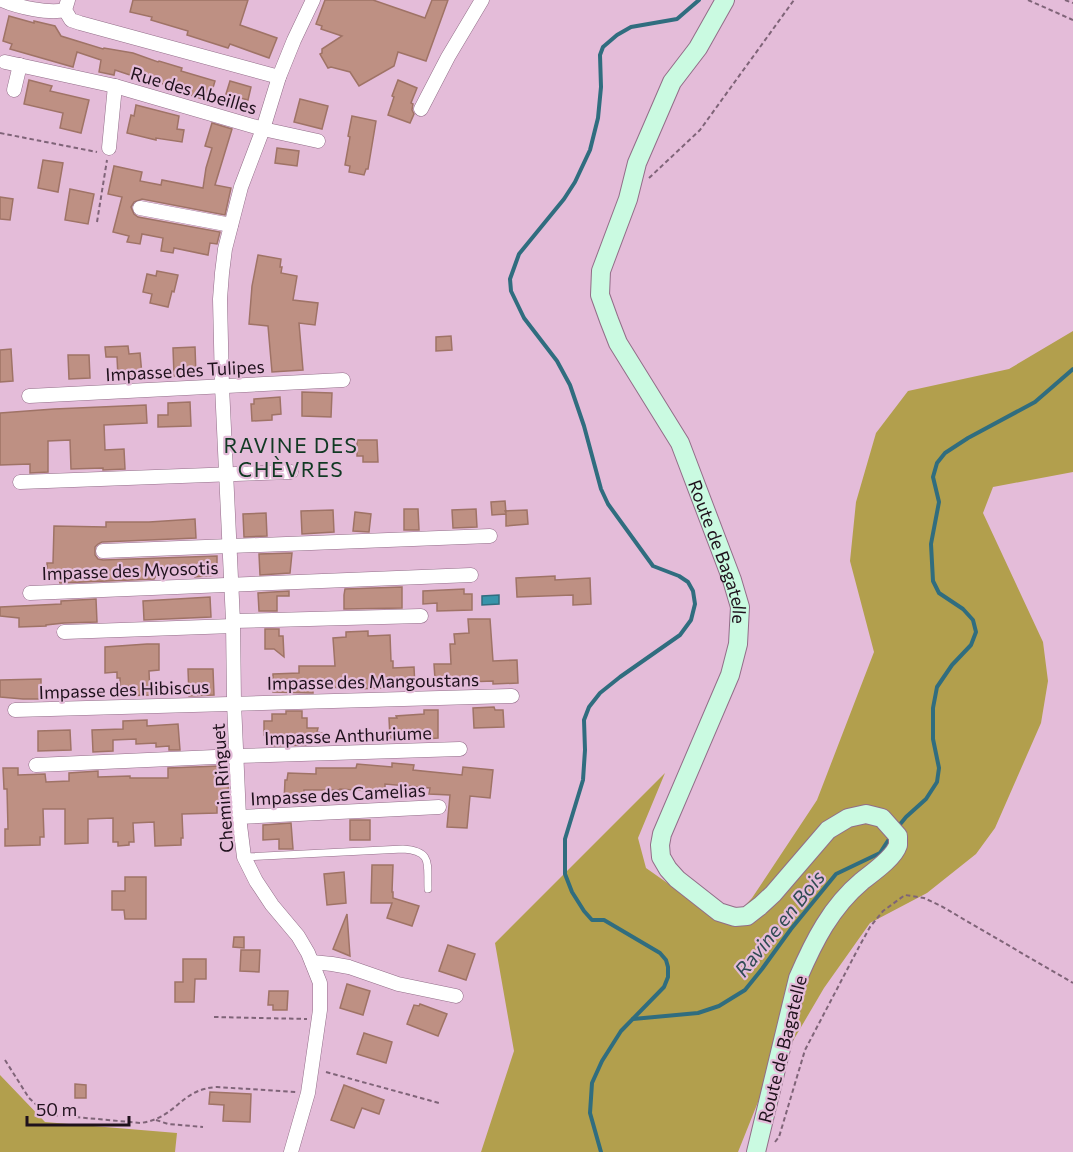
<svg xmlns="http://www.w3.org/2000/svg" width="1073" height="1152" viewBox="0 0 1073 1152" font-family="Commissioner,sans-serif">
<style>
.green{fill:#b29f4d}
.water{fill:#3794aa;stroke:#306d7f;stroke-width:1.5}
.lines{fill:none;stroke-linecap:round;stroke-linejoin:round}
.stream{stroke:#306d7f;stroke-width:4}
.building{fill:#be9083;stroke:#9f7366;stroke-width:1.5}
.service-casing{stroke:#926d88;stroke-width:8}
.minor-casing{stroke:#926d88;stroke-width:15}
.secondary-casing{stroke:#926d88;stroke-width:20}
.path{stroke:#7f6478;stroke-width:2;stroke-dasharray:4.5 3;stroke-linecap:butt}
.service{stroke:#fff;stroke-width:7}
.minor{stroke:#fff;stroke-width:14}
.secondary{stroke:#cafae1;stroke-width:18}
.labels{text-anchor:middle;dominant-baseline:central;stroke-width:4.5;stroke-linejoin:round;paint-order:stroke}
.street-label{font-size:18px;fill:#1f111c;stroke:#e4bcd9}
.water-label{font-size:20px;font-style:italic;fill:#304c54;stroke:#e4bcd9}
.quarter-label{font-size:21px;letter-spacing:1.5px;fill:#113923;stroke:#e4bcd9}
</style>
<rect width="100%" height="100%" fill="#e4bcd9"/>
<g class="green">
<path d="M1073,331V472L993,487L983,513L1043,642L1048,681L1041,723L995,828L976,854L927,893L870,923L824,988L760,1097L738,1152H481L514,1051L495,943L665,773L638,838L646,868L717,918L738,913L752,898L817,800L874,652L850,561L856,502L876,433L908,391L1009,369Z"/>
<path d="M0,1075L45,1122L177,1133L175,1152H0Z"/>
</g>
<path class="water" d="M499,595V604L482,605V596Z"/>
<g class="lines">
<g class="stream">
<path d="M897,828L906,817L926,799L937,782L939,768L933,739V708L937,687L952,665L971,645L976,632L973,620L963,609L939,593L933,581L931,544L939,502L933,477L937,463L945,453L968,438L1035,402L1073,369"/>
<path d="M633,1019L698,1013L719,1006L745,990L762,969L791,929L836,874L880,853L891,836"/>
<path d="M601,1152L590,1113L592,1083L602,1061L621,1031L664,987L668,977V967L666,960L660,953L604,920H592L584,911L572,892L565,874V839L583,780L585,750L584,720L589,707L600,693L620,677L680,635L691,620L695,604L693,591L688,582L679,576L653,566L608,504L601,489L584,426L570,385L557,361L524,318L511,291L510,279L519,254L564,199L575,182L590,150L598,118L601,87L600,55L603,47L617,35L631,27L677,19L699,0"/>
</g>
</g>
<g class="building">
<path d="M133,0H248L240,25L277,38L269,58L230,44L228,48L187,35L188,31L151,20L152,17L130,12Z"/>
<path d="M325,0H373L425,18L432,0H448L426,61L398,52L394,66L359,86L350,72L331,67L328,68L320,54L322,53V49L342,36L321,29L322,26L316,24Z"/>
<path d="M9,16L34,23V21L55,26L61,36L103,49L104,48L133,53L158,62L159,61L182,68L181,71L215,81L209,101L187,94L188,92L145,78V80L115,70L114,75L99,72L101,60L77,52L73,67L10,49L12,44L3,41Z"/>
<path d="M29,80L52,86L50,91L89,100L81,133L60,128L63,113L24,104Z"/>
<path d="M398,80L417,88L411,103L413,104L412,110L414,114L410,123L388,115L394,97L392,96Z"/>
<path d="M230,81L251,87L248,100L226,94Z"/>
<path d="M300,99L328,106L322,129L294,122Z"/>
<path d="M136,105L179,116L177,129L184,130L182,142L156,138V140L127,133L131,115L134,116Z"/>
<path d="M352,116L376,121L368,169H366L364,175L349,172L350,166L345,165L350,137L348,136Z"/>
<path d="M212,123L232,129L215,185L231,188L225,215L142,199L134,202L131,207L134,214L138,217L220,232L217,244L210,243L208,255L174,248L173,253L161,251L163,238L142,234L140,244L127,242L129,236L113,232L122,197L108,194L114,166L142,172L140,181L161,185L162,180L203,188L206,168L212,148L205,146Z"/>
<path d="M277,148L299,151L297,166L275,163Z"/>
<path d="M43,160L63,163L58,192L38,188Z"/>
<path d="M70,189L94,194L88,224L65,220Z"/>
<path d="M0,197L13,199L10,220L0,219Z"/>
<path d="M258,255L281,259L280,267H282L281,273L297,276L293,300L318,303L315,325L299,323L303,370L272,372L268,326L249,324L252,286Z"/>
<path d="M157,271L178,275L174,292L172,291L168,307L150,303L152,294L143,292L147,274L156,276Z"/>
<path d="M451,336L452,350L436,351V337Z"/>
<path d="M128,346L129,354L140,353L142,375L118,377L117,357H106L105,347Z"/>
<path d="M195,347L196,375L174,376L173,348Z"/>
<path d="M11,349L13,381L0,382V350Z"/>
<path d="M68,355H89L90,378L69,379Z"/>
<path d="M302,392L332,393L331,417L302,416Z"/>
<path d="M280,397L281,414L272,415V420L252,421L251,404H254V399Z"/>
<path d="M190,402L191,426L158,427V415H168V403Z"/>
<path d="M146,405L147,423L104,425L105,450L124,449L125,469L103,470V468L71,469L70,440L48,441V472L30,473V464L0,465V413L54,409Z"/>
<path d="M357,440H377L378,462H363V456H357Z"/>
<path d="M505,501L506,513L505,511L527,510L528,524L506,526V514L492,515L491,502Z"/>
<path d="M404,509H418L419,530H404Z"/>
<path d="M476,509L477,527L453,528L452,510Z"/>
<path d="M333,510L334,532L302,534L301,511Z"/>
<path d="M355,512L371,514L369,532L353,531Z"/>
<path d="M266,513L267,536L244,537L243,514Z"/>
<path d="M195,519L196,538L102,542L98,544L95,547V555L98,559L103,560L217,556V575L195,577V568L163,569V574H157L154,579L60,583L59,580H48L47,563H53L54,526L106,527V522H149Z"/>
<path d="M292,553L290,573L260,575L259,554Z"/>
<path d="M555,576V580L590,578L591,604L573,605V595L517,597L516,578Z"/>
<path d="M402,587V608L344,609V595L345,589Z"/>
<path d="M464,589V594H472V610L437,611V603L423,604V591Z"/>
<path d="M289,591V596H277V611H259L258,593Z"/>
<path d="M210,597L211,617L144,620L143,601Z"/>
<path d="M96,599L97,622L64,623L46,625V626L19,627V618L0,616V607L61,604V601Z"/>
<path d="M468,619H490L493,661L517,660L518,683L493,684V681L442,683V679H435L434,664H451L450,644H455L454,634L469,633Z"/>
<path d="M265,629H279V636H283L284,657L274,649H265Z"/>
<path d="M368,631V636L390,635L391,661H393V668L414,667L415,687L353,689L320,686V688H313V693L273,692V674L299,673V666H335L333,638L346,637V632Z"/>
<path d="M147,644H159V670L149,671L150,695L120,696V678H117V672L105,673V647Z"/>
<path d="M188,669H213L214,695L189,696Z"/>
<path d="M41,679V699H23L0,697V680Z"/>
<path d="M494,707L495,710H503L504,727L474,728L473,708Z"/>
<path d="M424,710H438V738L425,739V736L390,738L389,718H397L396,716L424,714Z"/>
<path d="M286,711H302V718H307V728H318L317,732L322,733V743L307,742L306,745L271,746V735H264V721H272V714H286Z"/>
<path d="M147,720V726L178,724L180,750H169V746L156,747V743L136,744V739L113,740V751L93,752L92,730L123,729V721Z"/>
<path d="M70,730L71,750L38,751V731Z"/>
<path d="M392,763L414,765L413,770L462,775L463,767L493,770L490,798L470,796L467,828L447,827L450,795L429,794L430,788L385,784V792L340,789V790H304L303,803L284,802L285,780H287L288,773L316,774V768H356L357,764L392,767Z"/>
<path d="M219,766V783H228L229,797H226V801H217V813L182,814L183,838H181V845L155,846L154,822L133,823L134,842H129V845L118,846V842H113V818L88,819V843L65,844V809H43L44,837H40V845L5,846V829H8L7,789H4L3,768H18V775L45,774L46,782L69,781V773L98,771V777L130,776V778H168V768Z"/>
<rect x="350" y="820" width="20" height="20"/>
<path d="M291,823L293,849H279V839L263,840V825Z"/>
<path d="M372,865H393L392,892H393V898L419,906L412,926L387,918L392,903H371Z"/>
<path d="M344,872L346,903L327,905L324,874Z"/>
<path d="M125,877H146V919H125L124,910H112V891H125Z"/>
<path d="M347,914L350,956L333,949Z"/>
<path d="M234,937H244V948L233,947Z"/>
<path d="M448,945L475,954L466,980L439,971Z"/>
<path d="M241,950H260L259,972L240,971Z"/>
<path d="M183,959H206V979H195L194,1002H175V982H183Z"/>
<path d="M347,984L370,991L363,1015L340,1008Z"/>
<path d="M269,991H288L287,1010H273V1005H268Z"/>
<path d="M420,1004L447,1014L438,1036L407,1024L414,1005L419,1006Z"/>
<path d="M364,1033L392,1042L386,1063L357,1054Z"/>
<path d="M75,1084L86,1085V1098H75Z"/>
<path d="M344,1085L384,1100L379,1114L362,1108L354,1128L331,1120Z"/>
<path d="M210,1092L251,1094L250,1122L223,1121L224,1105L209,1104Z"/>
</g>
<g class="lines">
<g class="service-casing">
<path id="service" d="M244,857L403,849C433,851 427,864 428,889"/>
</g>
<g class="minor-casing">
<g id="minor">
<path d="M2,0C17,7 49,14 65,10"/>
<path d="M68,0L65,10L71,20L80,23L279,77"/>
<path d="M5,62L115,86L263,129L318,141"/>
<path d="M14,90L20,65"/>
<path d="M421,109L448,57L482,0"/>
<path d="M109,148L115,86"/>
<path d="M140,208L231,225"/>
<path d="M29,396L343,380"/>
<path d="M20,482L291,472"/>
<path d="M103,551L490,536"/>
<path d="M30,593L471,575"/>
<path d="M233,621L421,616"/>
<path d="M64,632L233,626"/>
<path d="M15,710L512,696"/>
<path d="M36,765L237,756L460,749"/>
<path d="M239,817L439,807"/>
<path d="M312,962L332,964L349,967L398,984L456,996"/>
<path d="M291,1152L308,1093L320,1010V983L308,953L298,936L272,905L256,881L244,857L239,817L234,703L233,621L222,386L220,299L222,273L225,249L241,187L263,129L279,77L294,40L313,0"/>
</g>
</g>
<g class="secondary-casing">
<g id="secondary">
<path id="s1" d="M725,0L698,48L672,82L637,163L628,199L601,271L600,295L609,320L618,343L680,443L732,580L740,607L738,644L730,675L662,834L660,845L661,857L668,869L677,879L719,912L735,917L747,916L760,906L773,894L828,830L848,818L866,814L882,818L898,836C898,839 898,842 898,845C894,858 872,873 862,881C831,907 814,941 798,978L756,1152"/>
</g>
</g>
<g class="path">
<path d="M1028,0L1073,20"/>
<path d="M1065,0L1073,3"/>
<path d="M0,133L97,152"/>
<path d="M649,178L700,130L794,0"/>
<path d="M97,222L107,160"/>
<path d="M214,1017L307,1019"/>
<path d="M5,1060L29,1098L41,1109L53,1115L141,1123C146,1122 151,1121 156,1119C181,1108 185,1089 217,1087L296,1092"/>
<path d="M326,1072L439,1103"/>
<path d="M156,1120L168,1124L203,1127"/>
<path d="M775,1142L779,1137L805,1050L860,945L870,927L883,911L905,895L924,898L941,906L1073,983"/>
</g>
<use href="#service" class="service"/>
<use href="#minor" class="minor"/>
<use href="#secondary" class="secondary"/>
</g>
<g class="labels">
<g class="street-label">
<text transform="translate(194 90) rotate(16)">Rue des Abeilles</text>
<text transform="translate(185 370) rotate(-3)">Impasse des Tulipes</text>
<text stroke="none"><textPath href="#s1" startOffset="609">Route de Bagatelle</textPath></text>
<text transform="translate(130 570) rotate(-2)">Impasse des Myosotis</text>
<text transform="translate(373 681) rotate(-1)">Impasse des Mangoustans</text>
<text transform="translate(124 689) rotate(-2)">Impasse des Hibiscus</text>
<text transform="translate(348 735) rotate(-2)">Impasse Anthuriume</text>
<text transform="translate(222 788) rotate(-94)">Chemin Ringuet</text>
<text transform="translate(338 794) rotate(-3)">Impasse des Camelias</text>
<text transform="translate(782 1049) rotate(-76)">Route de Bagatelle</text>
</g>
<g class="water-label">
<text transform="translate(779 923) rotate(-51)">Ravine en Bois</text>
</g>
<g class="quarter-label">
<text x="291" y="444">RAVINE DES<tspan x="291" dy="24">CHÈVRES</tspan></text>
</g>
</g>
<path d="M27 1116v9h102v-9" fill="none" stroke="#1f111c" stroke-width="3"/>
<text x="36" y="1116" font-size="18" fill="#1f111c" stroke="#e4bcd9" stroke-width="4.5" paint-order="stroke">50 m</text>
</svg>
